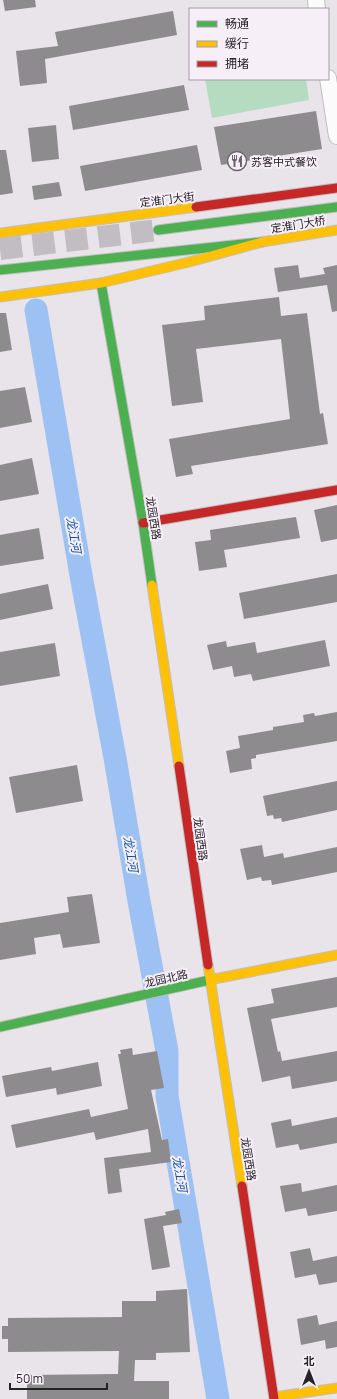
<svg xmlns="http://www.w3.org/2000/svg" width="337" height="1399" viewBox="0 0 337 1399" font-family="Manrope,'Noto Sans SC',sans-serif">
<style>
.green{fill:#b5dcc0}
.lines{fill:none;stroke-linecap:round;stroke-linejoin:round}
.river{stroke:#9ec1f4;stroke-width:23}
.building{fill:#8e8b8f}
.highway-tunnel{stroke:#c2bdc2;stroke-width:22;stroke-dasharray:22 11;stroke-linecap:butt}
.street-casing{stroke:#c1bec1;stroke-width:18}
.fast-casing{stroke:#c1bec1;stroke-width:11}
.slow-casing{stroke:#c1bec1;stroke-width:11}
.jam-casing{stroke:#c1bec1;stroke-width:11}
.street{stroke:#fcfbfc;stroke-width:16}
.fast{stroke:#4caf50;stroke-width:9}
.slow{stroke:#ffc107;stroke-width:9}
.jam{stroke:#c62828;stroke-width:9}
.labels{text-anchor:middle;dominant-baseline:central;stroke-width:4;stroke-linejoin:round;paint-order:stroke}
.poi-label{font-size:11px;fill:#262327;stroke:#f7eff8;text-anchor:start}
.street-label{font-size:11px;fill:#262327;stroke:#f7eff8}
.water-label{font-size:12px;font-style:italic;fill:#024d9d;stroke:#f7eff8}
</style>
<rect width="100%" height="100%" fill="#e9e4e9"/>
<path class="green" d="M205,79H306L309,100L212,118Z"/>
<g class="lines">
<path class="river" d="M36,310L82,581L115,758L139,901L167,1051V1096L218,1399"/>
</g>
<g class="building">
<path d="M3,0H35L36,7L5,11Z"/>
<path d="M173,11L177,35L45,59L47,83L20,86L16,51L58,46L55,32Z"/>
<path d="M184,85L189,110L73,130L69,106Z"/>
<path d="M316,111L322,149L221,165L214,127Z"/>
<path d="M56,125L59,159L32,162L28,128Z"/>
<path d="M197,145L202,170L85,191L80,166Z"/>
<path d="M0,150H6L13,193L0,195Z"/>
<path d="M59,182L62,196L34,200L32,186Z"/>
<path d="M298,265L300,278L325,274L323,268L337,265V311L332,312L327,285L278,292L274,268Z"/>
<path d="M279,297L281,316L307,313L320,414L323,413L328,444L191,466L193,474L176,477L169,439L290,419L281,339L196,349L203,402L172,406L162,325L205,320L204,306Z"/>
<path d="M0,313H6L12,350L0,352Z"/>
<path d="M25,387L32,422L0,428V391Z"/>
<path d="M32,458L39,494L0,501V465Z"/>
<path d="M337,505V539L321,542L314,510Z"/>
<path d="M296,517L300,538L224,550L227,567L199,571L195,542L211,540L210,530Z"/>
<path d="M39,528L44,559L0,566V535Z"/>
<path d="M337,574V602L244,619L239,593Z"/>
<path d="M48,584L53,609L0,620V594Z"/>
<path d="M325,640L330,666L253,681L251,674L234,677L232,666L213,670L207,645L226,641L227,647L255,642L257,653Z"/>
<path d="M55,643L60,676L0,686V652Z"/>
<path d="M337,712V741L256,755V758L251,759L252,769L230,773L226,751L240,748L238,736L273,730V727L304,722L303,715L314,713L315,716Z"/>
<path d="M77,765L83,801L16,813L9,777Z"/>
<path d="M337,781V810L282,822L281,818L274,819L273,815L267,816L263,796Z"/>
<path d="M262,845L264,857L283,853L284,858L337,847V872L272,885L271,880L262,881L261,877L247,880L240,849Z"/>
<path d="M92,894L100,943L63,948L60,934L34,938L36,954L0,960V923L69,912L67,897Z"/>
<path d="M337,977V1007L271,1019L278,1052L280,1051L282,1061L337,1051V1081L292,1089L290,1076L262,1082L247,1008L274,1003L271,989Z"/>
<path d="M132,1048L133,1055L157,1051L164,1088L151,1090L162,1140L168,1139L171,1162L119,1169L122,1192L108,1194L104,1158L151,1152L148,1129L96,1140L94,1132L16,1148L11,1125L89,1109L91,1117L128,1109L118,1054H121L120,1050Z"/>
<path d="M98,1062L102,1086L57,1095L56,1088L6,1097L2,1076L51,1067L52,1071Z"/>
<path d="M337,1117V1143L300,1150L298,1144L276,1148L271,1123L291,1119L292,1126Z"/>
<path d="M301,1183L302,1192L337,1185V1211L308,1216L306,1208L285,1212L280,1186Z"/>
<path d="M179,1209L182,1223L163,1226L170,1267L152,1270L144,1219L166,1215L165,1212Z"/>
<path d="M310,1248L313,1261L337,1256V1282L319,1285L316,1274L295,1278L290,1252Z"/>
<path d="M187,1289L190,1352L156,1353V1360H135L134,1381H169V1399H27V1375L118,1374L119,1351L8,1352V1339H2V1326H8V1318L122,1317V1301H156V1291Z"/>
<path d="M317,1315L319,1325L337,1321V1347L326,1349L325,1340L301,1345L297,1319Z"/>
</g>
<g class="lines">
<path class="highway-tunnel" d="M0,249L158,230"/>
<g class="street-casing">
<g id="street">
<path d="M316,0L317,9"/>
<path d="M328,78L337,136"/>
</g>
</g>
<g class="fast-casing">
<g id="fast">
<path d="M158,230L337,207"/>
<path d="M0,270L262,242"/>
<path d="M101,283L143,523L152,585"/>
<path d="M0,1027L214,979"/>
</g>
</g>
<g class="slow-casing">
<g id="slow">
<path d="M0,233L196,207"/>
<path d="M0,297L101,283L193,261L262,242L337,230"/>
<path d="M152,585L179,766"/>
<path d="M208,965L242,1186"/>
<path d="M214,979L337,955"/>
<path d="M274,1397L337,1388"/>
</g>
</g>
<g class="jam-casing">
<g id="jam">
<path d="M196,207L337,188"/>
<path d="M143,523L337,490"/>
<path d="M179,766L208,965"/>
<path d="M242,1186L274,1399"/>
</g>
</g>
<use href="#street" class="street"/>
<use href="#fast" class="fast"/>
<use href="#slow" class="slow"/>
<use href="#jam" class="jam"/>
</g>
<defs>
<g id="restaurant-ring" transform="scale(1)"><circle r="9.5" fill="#f7eff8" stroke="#6a676b" stroke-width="1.5"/><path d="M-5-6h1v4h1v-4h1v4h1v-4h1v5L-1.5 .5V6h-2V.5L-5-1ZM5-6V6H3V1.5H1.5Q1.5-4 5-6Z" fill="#6a676b"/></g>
</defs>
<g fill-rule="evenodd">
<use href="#restaurant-ring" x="237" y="161"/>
</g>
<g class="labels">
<g class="poi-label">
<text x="251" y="161">苏客中式餐饮</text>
</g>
<g class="street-label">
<text transform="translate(167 199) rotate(-7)">定淮门大街</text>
<text transform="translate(298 224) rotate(-9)">定淮门大桥</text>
<text transform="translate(154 518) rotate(81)">龙园西路</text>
<text transform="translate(201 839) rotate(82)">龙园西路</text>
<text transform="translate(166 978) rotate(-13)">龙园北路</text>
<text transform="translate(249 1159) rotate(81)">龙园西路</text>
</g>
<g class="water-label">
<text transform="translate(74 535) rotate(80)">龙江河</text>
<text transform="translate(131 854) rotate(80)">龙江河</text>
<text transform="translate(180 1174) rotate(80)">龙江河</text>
</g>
</g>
<rect x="189" y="8" width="140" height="72" fill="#f7eff8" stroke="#a39da4"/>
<rect x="197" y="21" width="20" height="6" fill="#4caf50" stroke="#a39da4"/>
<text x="225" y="28" font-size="12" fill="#262327">畅通</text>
<rect x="197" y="41" width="20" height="6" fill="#ffc107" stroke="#a39da4"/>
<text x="225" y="48" font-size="12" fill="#262327">缓行</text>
<rect x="197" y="61" width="20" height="6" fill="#c62828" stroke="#a39da4"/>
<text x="225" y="68" font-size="12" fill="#262327">拥堵</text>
<g transform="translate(309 1371)" stroke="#f7eff8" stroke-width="3" paint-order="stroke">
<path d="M0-3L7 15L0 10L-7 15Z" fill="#262327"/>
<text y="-6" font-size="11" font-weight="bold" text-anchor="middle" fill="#262327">北</text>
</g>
<path d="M10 1383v6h97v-6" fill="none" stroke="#262327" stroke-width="2"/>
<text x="16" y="1383" font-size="12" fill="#262327" stroke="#f7eff8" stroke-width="3" paint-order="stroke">50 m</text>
</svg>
